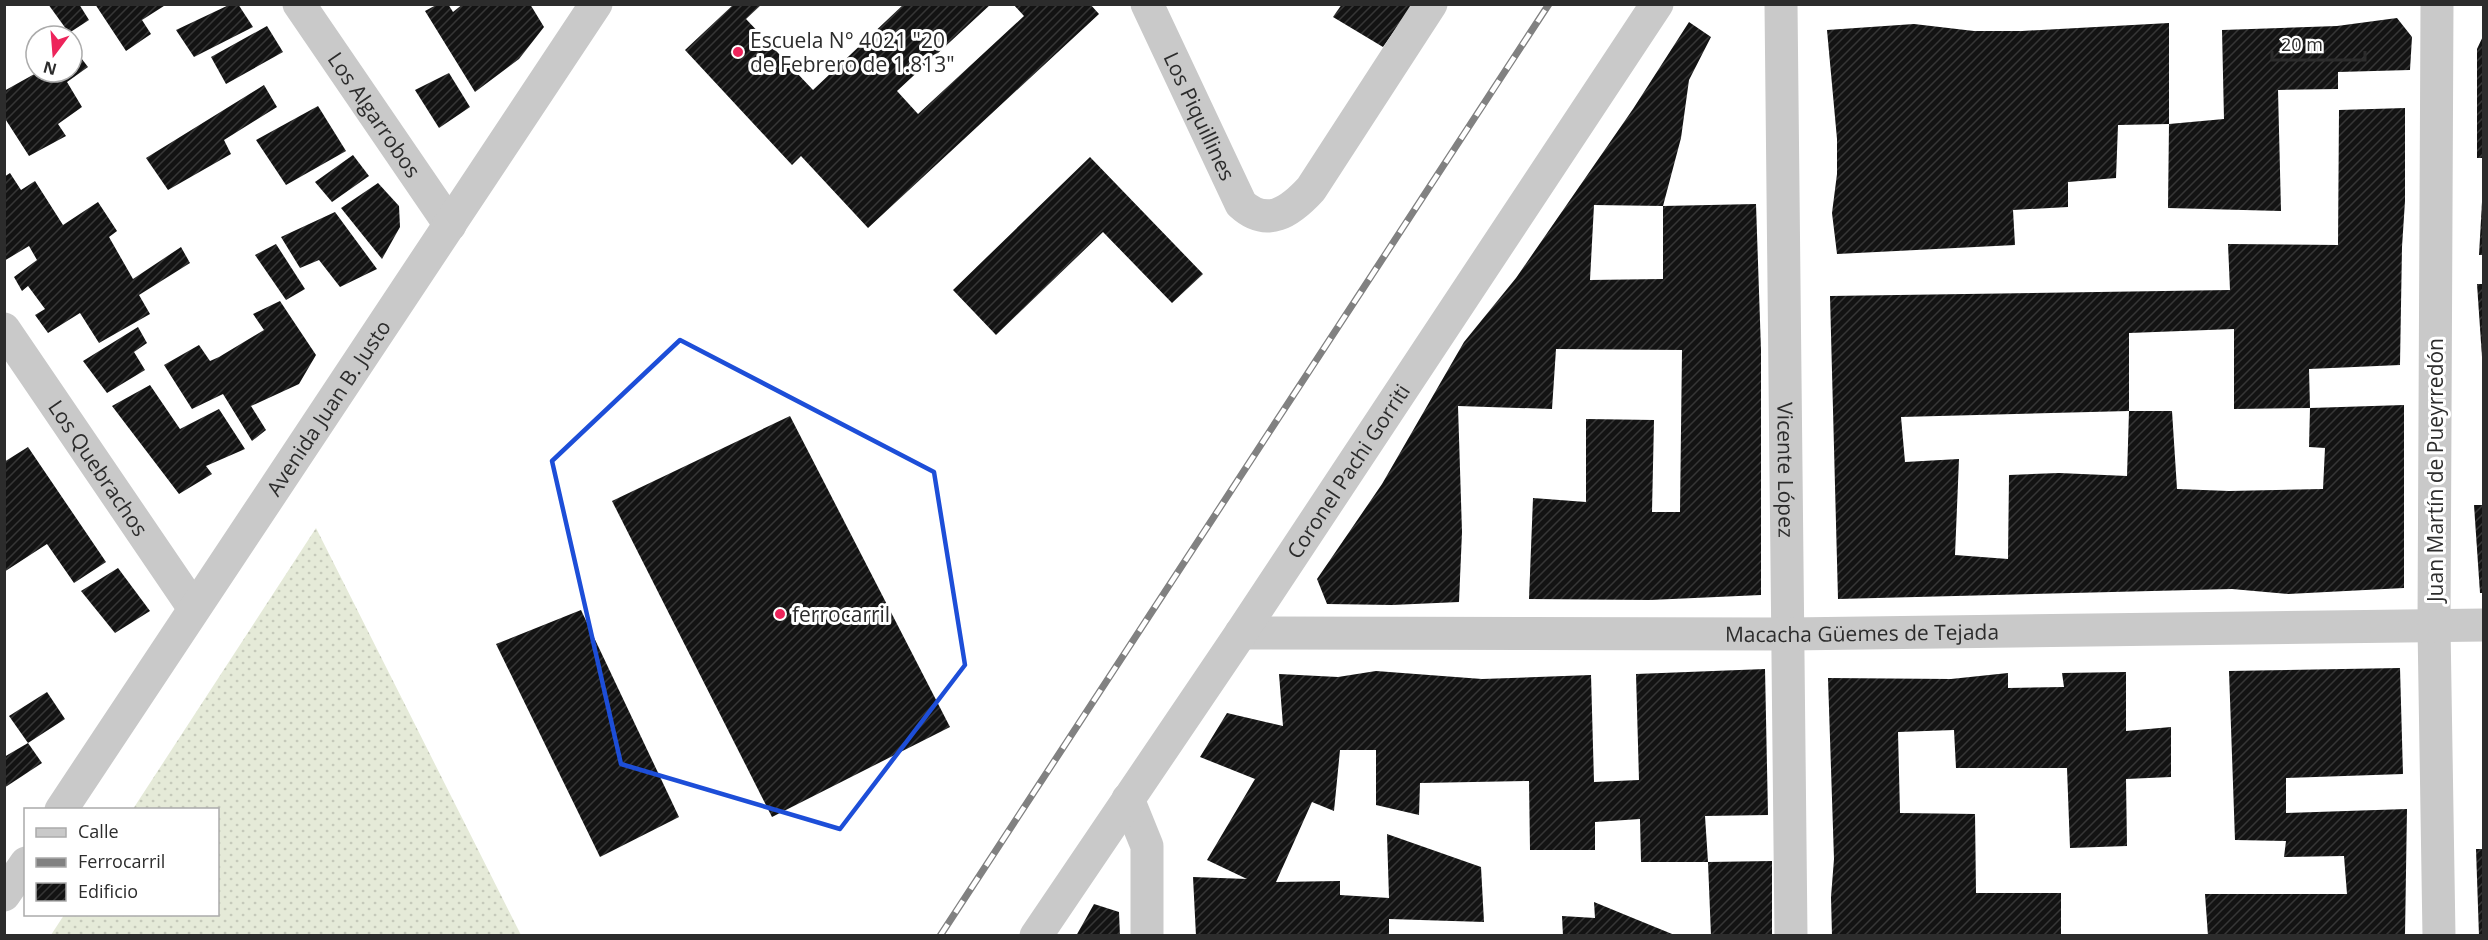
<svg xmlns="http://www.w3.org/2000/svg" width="2488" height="940" viewBox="0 0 2488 940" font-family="'Open Sans',sans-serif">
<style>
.grass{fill:url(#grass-dots)}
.building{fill:url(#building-hatch);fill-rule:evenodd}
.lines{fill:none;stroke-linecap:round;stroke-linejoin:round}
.minor{stroke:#c9c9c9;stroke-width:33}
.rail-casing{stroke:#818181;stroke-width:7}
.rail{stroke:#fff;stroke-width:4.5;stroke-dasharray:14;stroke-linecap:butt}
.marked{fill:none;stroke:#1d4ed8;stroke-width:4.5;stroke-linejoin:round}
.poi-dot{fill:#ed245b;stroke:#fff;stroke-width:2}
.labels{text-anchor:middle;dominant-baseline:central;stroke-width:6;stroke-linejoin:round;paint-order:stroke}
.poi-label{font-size:21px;fill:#2c2c2c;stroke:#fff;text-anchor:start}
.street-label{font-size:21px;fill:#2c2c2c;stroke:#fff}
</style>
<defs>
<pattern id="grass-dots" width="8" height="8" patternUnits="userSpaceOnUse" patternTransform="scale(1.5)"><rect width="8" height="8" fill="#e5ead8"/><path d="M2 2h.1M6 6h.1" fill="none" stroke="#c5c9ba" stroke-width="1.8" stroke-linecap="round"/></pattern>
<pattern id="building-hatch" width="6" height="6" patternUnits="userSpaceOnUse" patternTransform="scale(1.5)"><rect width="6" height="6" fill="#131313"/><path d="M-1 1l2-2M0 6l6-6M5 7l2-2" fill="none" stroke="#363636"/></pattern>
</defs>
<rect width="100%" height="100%" fill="#fff"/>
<path class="grass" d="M316,528L521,935H51L64,915L218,914V810L133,809Z"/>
<g class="building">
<path d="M48,4H79L89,20L69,33Z"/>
<path d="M95,4H167L142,20L151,34L126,51Z"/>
<path d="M231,4H238L253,27L194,57L176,30Z"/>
<path d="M438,4H448L453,12L463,4H530L544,27L519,59L475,92L425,11Z"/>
<path d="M734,4H762L746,19L813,90L904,4H991L897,91L918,114L1024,16L1013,4H1090L1099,14L868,228L801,156L792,165L685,50Z"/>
<path d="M1342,4H1413L1383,47L1333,17Z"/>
<path d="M2397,18L2412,37L2410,70L2338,72V89L2278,90L2281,211L2168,208L2169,124L2118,125L2116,178L2068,182V207L2013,210L2015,245L1837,254L1832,213L1837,174V139L1827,30L1914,24L1974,31H2022L2169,23V124L2224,119L2222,30L2337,26Z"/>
<path d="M1689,22L1711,37L1689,80L1681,138L1663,206L1756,204L1761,350V595L1650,600L1529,599L1533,498L1586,502V419L1654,420L1652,512H1680L1682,350L1556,349L1552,409L1458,406L1462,532L1459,602L1392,605L1327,604L1317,579L1382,484L1464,342L1516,278L1633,109ZM1594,205L1663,206V279L1590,280Z"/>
<path d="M267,26L283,52L226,84L211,57Z"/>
<path d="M2484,34V158H2477V49Z"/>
<path d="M72,46L88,67L67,82L82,107L58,124L66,136L29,156L4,117V91L38,72H72Z"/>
<path d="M449,73L470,107L439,128L415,90Z"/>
<path d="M264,85L277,107L224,140L231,154L168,190L146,158Z"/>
<path d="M318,106L346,151L286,185L256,140Z"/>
<path d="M2405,108V201L2402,247L2400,365L2309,369L2310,408L2234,409V329L2129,333V411H2172L2177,489L2229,491L2323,489L2325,448L2309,447L2310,408L2404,405V588L2288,594L2232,589L1838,599L1830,296L2230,290L2228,244L2338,245L2339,110ZM2129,411L2127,476L2059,473L2009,475L2008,559L1955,555L1959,459L1905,462L1901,417Z"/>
<path d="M353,155L369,176L332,202L315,182Z"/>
<path d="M1090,157L1203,274L1172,303L1103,232L996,335L953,290Z"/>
<path d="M10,173L21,190L35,181L63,225L98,202L117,231L109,237L133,279L181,247L190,263L139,295L150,314L99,343L80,313L48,333L35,315L45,309L28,286L22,291L14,277L37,260L29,246L4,261V177Z"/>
<path d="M378,183L399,206L400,227L382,259L341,208Z"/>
<path d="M2482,202L2484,255H2479Z"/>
<path d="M335,212L377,269L340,287L319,260L300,268L281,237Z"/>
<path d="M276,244L305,289L286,300L255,255Z"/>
<path d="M2477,284H2484V357H2482Z"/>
<path d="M280,301L316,355L299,384L251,406L266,430L252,441L223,394L192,409L164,365L199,345L210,361L219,357L264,330L253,314Z"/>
<path d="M138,327L147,343L134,352L145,370L107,393L83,361Z"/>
<path d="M150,385L180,429L219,409L245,449L206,466L212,474L179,494L112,406Z"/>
<path d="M790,416L950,727L772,817L612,501Z"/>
<path d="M28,447L106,562L74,583L47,544L4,572V462Z"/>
<path d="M2474,505H2484V593H2480Z"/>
<path d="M118,568L150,611L115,633L81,591Z"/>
<path d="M581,610L679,817L600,857L496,644Z"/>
<path d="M2400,668L2403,774L2286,778V813L2407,809L2405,934L2208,936L2205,894H2347L2344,856L2284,857L2286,841L2235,840L2229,671Z"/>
<path d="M1765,669L1768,815L1705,816L1708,862L1772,861V936H1711L1708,862H1641L1640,819L1595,822V850H1530L1529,781L1420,783L1419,815L1376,805V750H1340L1334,811L1312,802L1276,882L1340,881V895L1389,898L1387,834L1481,867L1484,922L1389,919V936H1196L1193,877L1247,879L1207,860L1255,779L1200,757L1227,713L1283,726L1279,674L1338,677L1376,671L1482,679L1591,675L1594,782L1639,780L1636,674Z"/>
<path d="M2126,672V731L2171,727V777L2126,779L2127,846L2070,848L2067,768H1956L1954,730L1898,732L1900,813L1975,814L1976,893H2061V936H1832L1831,897L1834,859L1828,678L1951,679L2008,673V688L2064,687L2062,673Z"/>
<path d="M47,692L65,719L28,743L9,716Z"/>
<path d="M28,743L42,763L4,788V757Z"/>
<path d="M2476,849H2484V936H2479Z"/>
<path d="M1594,902L1628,916L1677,936H1563L1562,916L1595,918Z"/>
<path d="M1094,904L1119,912L1120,936H1076Z"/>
</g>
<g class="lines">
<g class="minor">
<path id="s1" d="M299,4L450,225"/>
<path id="s2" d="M1147,4L1241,204C1267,228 1290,212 1311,189L1431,4"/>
<path id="s3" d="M1781,4L1791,936"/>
<path d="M2437,4L2434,626L2439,936"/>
<path id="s4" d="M4,329L193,607"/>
<path id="s5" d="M1241,633L1789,634L2484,625"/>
<path d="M1128,799L1147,846V936"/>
<path id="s6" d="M61,810L596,4"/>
<path d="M4,895L26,863"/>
<path id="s7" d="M1036,936L1241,633L1657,4"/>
</g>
<g class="rail-casing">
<path id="rail" d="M940,936L1549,4"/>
</g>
<use href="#rail" class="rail"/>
</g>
<path class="marked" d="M680,340L934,472L965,665L840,829L621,764L552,461Z"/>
<g class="poi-dot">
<circle cx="738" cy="52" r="6"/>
<circle cx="780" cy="614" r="6"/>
</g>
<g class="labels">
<g class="poi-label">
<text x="750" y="40">Escuela N° 4021 "20<tspan x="750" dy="24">de Febrero de 1.813"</tspan></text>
<text x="792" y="614">ferrocarril</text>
</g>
<g class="street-label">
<text stroke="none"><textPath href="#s1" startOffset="134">Los Algarrobos</textPath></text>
<text stroke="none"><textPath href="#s2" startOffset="124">Los Piquillines</textPath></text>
<text stroke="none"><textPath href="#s6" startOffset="483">Avenida Juan B. Justo</textPath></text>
<text stroke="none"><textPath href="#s4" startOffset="168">Los Quebrachos</textPath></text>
<text stroke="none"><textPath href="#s3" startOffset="466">Vicente López</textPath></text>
<text transform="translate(2435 470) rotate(-90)">Juan Martín de Pueyrredón</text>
<text stroke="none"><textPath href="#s7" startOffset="560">Coronel Pachi Gorriti</textPath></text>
<text stroke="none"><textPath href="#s5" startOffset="621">Macacha Güemes de Tejada</textPath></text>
</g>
</g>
<rect width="2488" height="940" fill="none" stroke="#2c2c2c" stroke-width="12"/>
<rect x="24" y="808" width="195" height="108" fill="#ffffff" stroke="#ababab" stroke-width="1.5"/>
<rect x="36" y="828" width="30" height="9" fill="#c9c9c9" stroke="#ababab" stroke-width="1.5"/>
<text x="78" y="838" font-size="18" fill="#2c2c2c">Calle</text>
<rect x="36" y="858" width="30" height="9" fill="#818181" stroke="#ababab" stroke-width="1.5"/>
<text x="78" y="868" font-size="18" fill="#2c2c2c">Ferrocarril</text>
<rect x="36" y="883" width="30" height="18" fill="url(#building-hatch)" stroke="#ababab" stroke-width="1.5"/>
<text x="78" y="898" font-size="18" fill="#2c2c2c">Edificio</text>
<g transform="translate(54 54) rotate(196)"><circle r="28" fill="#ffffff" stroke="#ababab" stroke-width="1.5"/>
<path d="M0-4.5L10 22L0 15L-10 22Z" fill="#ed245b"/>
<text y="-9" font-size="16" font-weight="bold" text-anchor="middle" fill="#2c2c2c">N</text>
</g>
<path d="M2272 51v9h93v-9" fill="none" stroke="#2c2c2c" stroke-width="3"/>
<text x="2281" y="51" font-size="18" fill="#2c2c2c" stroke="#ffffff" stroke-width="4.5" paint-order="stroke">20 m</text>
</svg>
